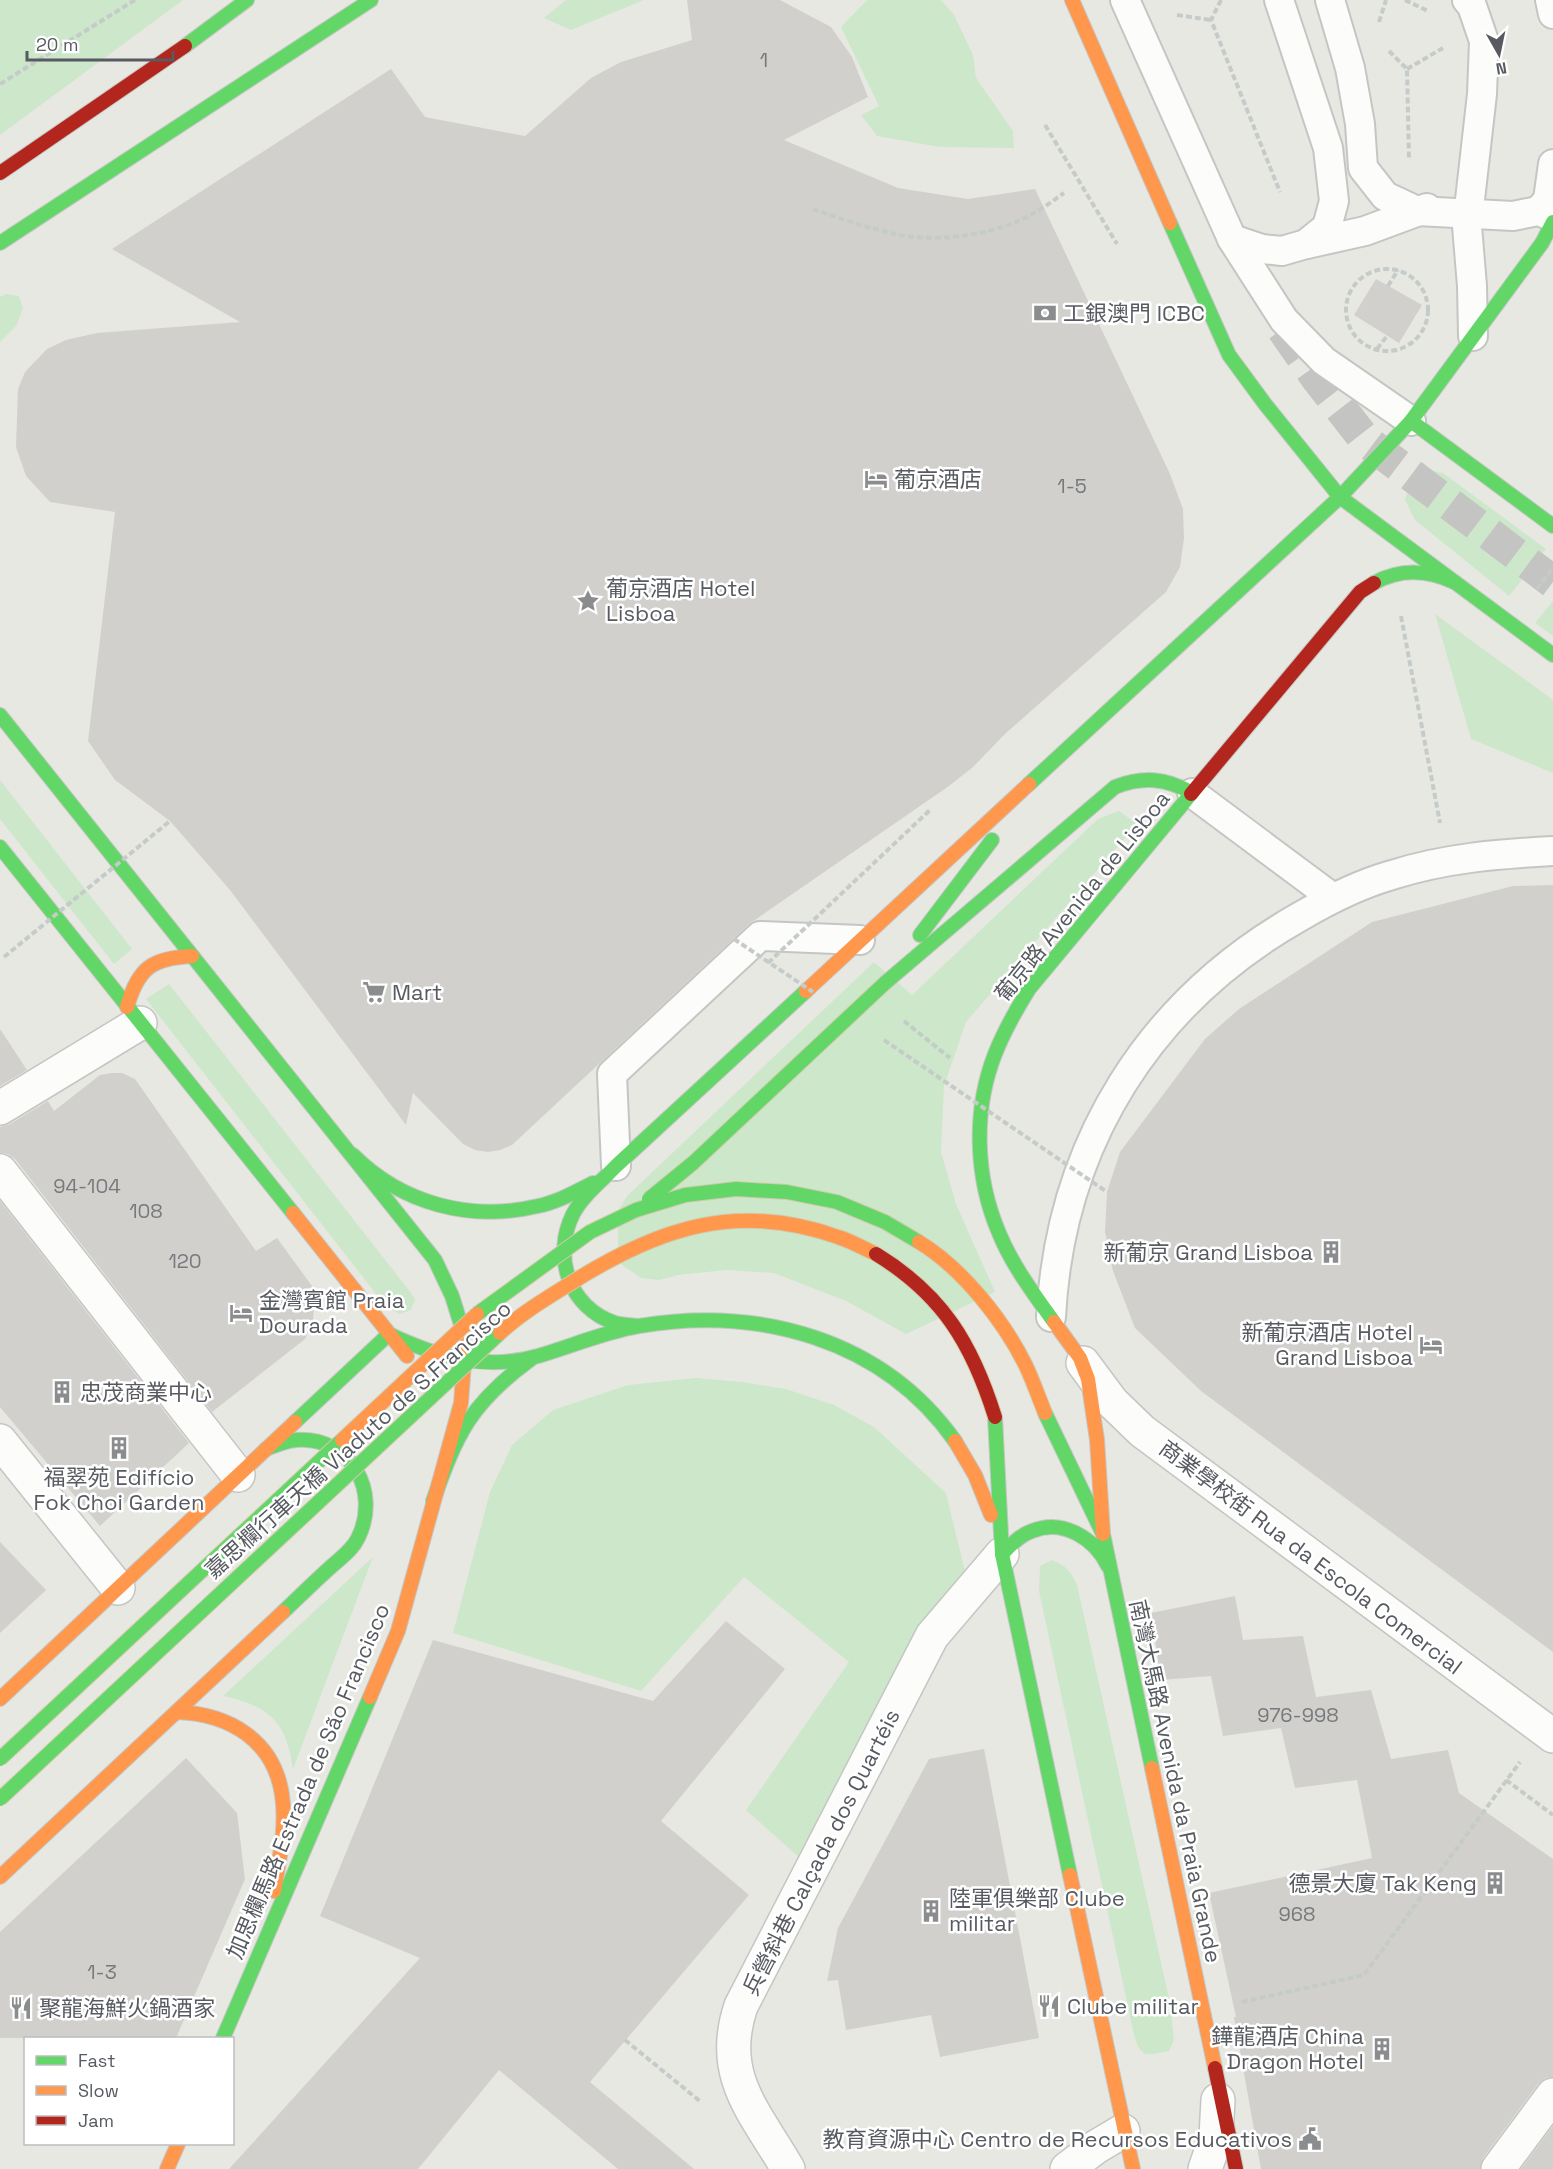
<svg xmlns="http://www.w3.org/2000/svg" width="1553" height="2169" viewBox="0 0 1553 2169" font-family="'Space Grotesk','Noto Sans SC',sans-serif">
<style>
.green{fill:#cde7cb}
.building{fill:#d1d0cd}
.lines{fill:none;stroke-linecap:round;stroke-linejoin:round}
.primary-tunnel{stroke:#c4c5c2;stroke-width:33;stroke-dasharray:33 16;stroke-linecap:butt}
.lane-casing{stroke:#c4c6c4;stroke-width:32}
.street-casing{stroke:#c4c6c4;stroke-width:36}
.fast-casing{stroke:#c5c7c5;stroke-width:16}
.slow-casing{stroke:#c5c7c5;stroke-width:16}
.jam-casing{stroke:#c5c7c5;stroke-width:16}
.path{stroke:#c5cbc9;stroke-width:4;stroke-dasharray:6 3;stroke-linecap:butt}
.lane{stroke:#fcfcfb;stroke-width:28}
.street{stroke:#fcfcfb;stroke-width:33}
.fast{stroke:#63d668;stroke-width:14}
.slow{stroke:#ff974d;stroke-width:14}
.jam{stroke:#b3261e;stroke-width:14}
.fast-bridge-casing{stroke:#d3caad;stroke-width:16;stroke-linecap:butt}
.slow-bridge-casing{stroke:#d3caad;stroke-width:16;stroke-linecap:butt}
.jam-bridge-casing{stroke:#d3caad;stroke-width:16;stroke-linecap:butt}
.path-bridge{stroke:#c5cbc9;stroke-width:4;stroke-dasharray:6 3;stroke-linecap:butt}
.fast-bridge{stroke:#63d668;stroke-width:14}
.slow-bridge{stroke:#ff974d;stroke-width:14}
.jam-bridge{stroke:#b3261e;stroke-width:14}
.labels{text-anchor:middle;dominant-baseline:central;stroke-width:5;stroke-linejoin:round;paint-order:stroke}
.number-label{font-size:20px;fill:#777a7d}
.poi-label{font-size:22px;fill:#575b61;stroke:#fff;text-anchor:start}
.street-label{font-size:22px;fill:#575b61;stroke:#fff}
</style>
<rect width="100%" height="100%" fill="#e8e8e2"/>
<g class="green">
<path d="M0,0H183L0,135Z"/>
<path d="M566,0H644L571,30L544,18Z"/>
<path d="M867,0H941L954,15L973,55L976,78L1013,131L1014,148L940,147L877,136L861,115L879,106L841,27Z"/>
<path d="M6,294L19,296L23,309L16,326L0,342V297Z"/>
<path d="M1433,471L1443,473L1546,549L1509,596L1415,520L1405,500L1409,487L1420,476Z"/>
<path d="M1553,601V636L1535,623Z"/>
<path d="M1435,614L1553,700V773L1471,739Z"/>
<path d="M0,780L132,949L114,964L0,819Z"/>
<path d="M1119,811L1137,824L966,1022L944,1086L941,1152L956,1204L995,1292L906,1334L846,1301L774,1273L726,1270L678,1275L659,1280L641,1278L618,1262V1211L627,1196L874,962L912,995L1098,819Z"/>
<path d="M169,984L408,1289L415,1299L411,1310L400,1314L387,1308L146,999Z"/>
<path d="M696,1378L742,1382L786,1389L834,1405L874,1427L946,1493L968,1584L811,1868L746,1810L849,1662L744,1577L641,1691L453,1633L490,1492L512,1445L553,1410L628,1385Z"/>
<path d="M373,1557L293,1769C286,1722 270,1706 223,1696Z"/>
<path d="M1052,1560C1066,1566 1071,1571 1077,1585L1170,2003L1174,2040L1169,2051C1146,2055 1142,2060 1134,2035L1039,1591L1040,1566Z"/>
</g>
<g class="building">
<path d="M687,0H780L831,27L852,57L868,97L784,140L898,188L968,199L1035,189L1170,474L1183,509L1184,538L1180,567L1166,592L1006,733L973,767L949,786L749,924L512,1145L500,1150L488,1152L475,1150L463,1144L413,1093L406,1125L230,890L170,821L115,780L88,741L115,512L50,502L26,476L16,447L18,389L25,372L47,349L66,340L97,333L240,322L112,249L391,69L425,117L525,136L591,78L621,62L692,40Z"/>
<path d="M1376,279L1422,305L1399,343L1354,315Z"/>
<path d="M1553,885V1652L1201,1391L1135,1328L1113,1271L1105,1232L1107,1192L1120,1152L1205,1039L1239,1009L1372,922L1513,886Z"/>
<path d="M0,1029L27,1070L0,1086Z"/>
<path d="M112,1073H122L135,1079L256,1251L277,1238L312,1286L314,1304L313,1322L305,1339L212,1412L15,1159L8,1154L0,1153V1127L10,1124L48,1101L54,1111L100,1075Z"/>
<path d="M0,1201L189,1443L100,1526L0,1407Z"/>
<path d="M0,1542L46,1590L0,1633Z"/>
<path d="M1235,1596L1243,1640L1303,1636L1316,1697L1371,1690L1391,1759L1448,1750L1459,1793L1553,1859V2077L1545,2078L1538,2084L1483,2158L1480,2169H1261L1234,2017H1236L1209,1893L1372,1858L1357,1780L1295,1788L1281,1728L1223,1736L1211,1676L1161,1680L1151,1613Z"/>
<path d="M726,1621L785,1669L661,1821L749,1895L590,2082L694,2169H618L499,2070L418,2169H229L420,1958L320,1916L433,1640L653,1701Z"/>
<path d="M984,1749L1039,2038L940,2057L931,2015L846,2030L838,1980L827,1981L838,1928L929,1759Z"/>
<path d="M186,1758L237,1813L245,1879L176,2038H0V1932Z"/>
<path d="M1553,2126V2169H1521Z"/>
</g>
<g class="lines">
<path class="primary-tunnel" d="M1283,329L1317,378L1366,441L1553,582"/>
<g class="lane-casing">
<g id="lane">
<path d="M1125,0L1232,239L1284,320L1324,361L1411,421"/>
<path d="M1330,0L1350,68L1360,124L1363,168L1385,196L1417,211L1513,216L1538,211L1553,195"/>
<path d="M1467,0L1472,6L1484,41L1482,94L1467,226L1472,286L1473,336"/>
<path d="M1550,0L1553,14"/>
<path d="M1546,214L1553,164"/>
<path d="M1232,239L1262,249L1282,251L1306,244L1327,227L1334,201L1328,148L1279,0"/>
<path d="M1307,244L1365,231L1427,208"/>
<path d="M1192,793L1333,898"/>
<path d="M616,1166L612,1074L760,936L860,940"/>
<path d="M1051,1317C1060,1143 1150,1001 1301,916C1330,899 1360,884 1392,875C1445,858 1498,854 1553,851"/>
</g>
</g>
<g class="street-casing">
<g id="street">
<path d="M0,1108L140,1023"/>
<path d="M0,1171L238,1475"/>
<path d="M1083,1363L1112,1402L1142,1431L1553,1736"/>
<path d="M0,1441L118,1588"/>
<path d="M788,2169C756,2113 717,2076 741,2006L932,1636L1002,1554"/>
<path d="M1067,2169L1096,2147L1123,2131"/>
<path d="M1205,2169L1216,2137L1218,2100"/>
<path d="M1498,2169L1553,2095"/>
</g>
</g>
<g class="fast-casing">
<g id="fast">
<path d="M185,46L247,0"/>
<path d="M1170,223L1229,355L1265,404L1340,497L1553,655"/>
<path d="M0,243L371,0"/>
<path d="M1411,421L1553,526"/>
<path d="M1374,583C1401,568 1427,570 1454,582"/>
<path d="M0,715L435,1260L452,1296L462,1328"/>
<path d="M1029,784L1340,497L1411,421L1542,243L1553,222"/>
<path d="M0,847L293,1213"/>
<path d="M920,935L992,840"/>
<path d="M885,983L1115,787C1143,776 1166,778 1192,793"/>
<path d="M353,1155C402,1204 471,1222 538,1206C558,1202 575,1192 593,1183"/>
<path d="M1054,1322C1034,1294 1012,1265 999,1233C975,1177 973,1110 995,1054C1004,1031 1016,1010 1029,989L1191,794"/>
<path d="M638,1326C631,1325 622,1325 615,1323C569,1308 552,1256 573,1214C583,1195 602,1181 616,1166L806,991"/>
<path d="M389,1334C437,1357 485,1371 538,1356C572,1346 604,1332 639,1326C758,1306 882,1338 955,1441"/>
<path d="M1045,1413L1103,1534L1152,1768"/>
<path d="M995,1417L1002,1554L1070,1875"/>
<path d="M295,1422L389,1334"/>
<path d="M266,1449C276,1445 285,1441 296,1440C351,1436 381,1492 358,1538C353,1549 342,1557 333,1565C316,1580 300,1596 283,1612"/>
<path d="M433,1501C457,1433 471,1403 531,1359"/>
<path d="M1002,1554C1011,1545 1020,1535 1032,1531C1063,1518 1095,1539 1108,1566"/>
<path d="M223,2038L370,1697"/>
</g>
</g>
<g class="slow-casing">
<g id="slow">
<path d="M1072,0L1170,223"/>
<path d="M806,991L1029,784"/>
<path d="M127,1007C138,968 152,958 192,956"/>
<path d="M293,1213L407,1356"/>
<path d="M1054,1322L1080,1358L1088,1379L1097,1440L1103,1534"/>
<path d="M955,1441L975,1475L991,1515"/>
<path d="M370,1697L398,1631L461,1403L464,1363L462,1328"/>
<path d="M0,1699L295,1422"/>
<path d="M177,1712C229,1714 274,1740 282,1795C287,1827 279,1860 274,1891"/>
<path d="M1152,1768L1215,2068"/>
<path d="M1070,1875L1133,2169"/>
<path d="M0,1877L283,1612"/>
<path d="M167,2169L178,2144"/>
</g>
</g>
<g class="jam-casing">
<g id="jam">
<path d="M0,173L185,46"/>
<path d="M1191,794L1360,592L1374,583"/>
<path d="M1215,2068L1236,2169"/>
</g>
</g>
<g class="path">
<path d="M1221,0L1211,20L1280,192"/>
<path d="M1405,0L1428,11"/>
<path d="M1177,15L1211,20"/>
<path d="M1379,22L1386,0"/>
<path d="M1389,51L1407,69L1409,159"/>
<path d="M1407,69L1443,48"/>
<path d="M0,84L135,0"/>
<path d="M1045,125L1117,244"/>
<path d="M813,209C841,219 871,229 900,235C940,243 999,234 1034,213C1045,207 1054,200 1064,193"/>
<circle cx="1387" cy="310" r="41"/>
<path d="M1388,286L1398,270"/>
<path d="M1377,349L1387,336"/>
<path d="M1537,589L1553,567"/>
<path d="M1401,616L1440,823"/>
<path d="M904,1021L950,1058"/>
<path d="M1506,1780L1553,1815"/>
<path d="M1242,2002L1364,1975L1520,1762"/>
<path d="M625,2040L701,2102"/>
</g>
<use href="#lane" class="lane"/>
<use href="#street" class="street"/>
<use href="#fast" class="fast"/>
<use href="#slow" class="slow"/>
<use href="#jam" class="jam"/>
<g class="fast-bridge-casing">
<g id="fast-bridge">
<path d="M649,1199L693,1163L885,983"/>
<path d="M477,1314L590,1232L636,1210L685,1195L736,1189L787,1192L837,1202L885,1222L919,1242"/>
<path d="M0,1759L342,1440"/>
<path d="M0,1799L500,1333"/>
</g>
</g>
<g class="slow-bridge-casing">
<g id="slow-bridge">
<path d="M919,1242C962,1268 1004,1321 1026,1366C1033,1381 1039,1398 1045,1413"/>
<path d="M500,1333C520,1314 547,1298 571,1283C658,1228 737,1201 838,1237C851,1241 863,1248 876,1254"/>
<path d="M342,1440L477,1314"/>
</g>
</g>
<g class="jam-bridge-casing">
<path id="jam-bridge" d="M876,1254C943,1295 972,1344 995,1417"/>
</g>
<g class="path-bridge">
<path d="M734,939L813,992"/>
<path d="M4,957L170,821"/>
<path d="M768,963L930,810"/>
<path d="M884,1040L1107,1192"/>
</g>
<use href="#fast-bridge" class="fast-bridge"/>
<use href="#slow-bridge" class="slow-bridge"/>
<use href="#jam-bridge" class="jam-bridge"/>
</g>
<defs>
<g id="bank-bare" transform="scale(1.8)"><path d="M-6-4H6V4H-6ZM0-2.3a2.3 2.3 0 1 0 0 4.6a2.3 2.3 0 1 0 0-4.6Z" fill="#8a8c8e" stroke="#fff" stroke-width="2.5" paint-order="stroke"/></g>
<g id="hotel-bare" transform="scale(1.8)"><path d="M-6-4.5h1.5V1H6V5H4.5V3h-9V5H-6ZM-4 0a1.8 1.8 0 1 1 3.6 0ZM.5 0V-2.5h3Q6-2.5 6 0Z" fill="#8a8c8e" stroke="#fff" stroke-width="2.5" paint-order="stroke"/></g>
<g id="sight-bare" transform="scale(1.8)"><path d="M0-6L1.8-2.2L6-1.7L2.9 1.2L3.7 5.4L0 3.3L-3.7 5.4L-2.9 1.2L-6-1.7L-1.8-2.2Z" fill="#8a8c8e" stroke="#fff" stroke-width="2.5" paint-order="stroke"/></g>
<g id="supermarket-bare" transform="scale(1.8)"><path d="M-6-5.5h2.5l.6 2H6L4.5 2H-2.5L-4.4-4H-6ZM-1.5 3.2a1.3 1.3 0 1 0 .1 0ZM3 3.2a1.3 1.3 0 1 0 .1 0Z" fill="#8a8c8e" stroke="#fff" stroke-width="2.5" paint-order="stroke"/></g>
<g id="building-bare" transform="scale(1.8)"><path d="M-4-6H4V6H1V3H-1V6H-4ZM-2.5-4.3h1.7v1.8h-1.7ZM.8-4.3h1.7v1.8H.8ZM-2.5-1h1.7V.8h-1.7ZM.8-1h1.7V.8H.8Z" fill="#8a8c8e" stroke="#fff" stroke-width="2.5" paint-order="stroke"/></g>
<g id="restaurant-bare" transform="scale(1.8)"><path d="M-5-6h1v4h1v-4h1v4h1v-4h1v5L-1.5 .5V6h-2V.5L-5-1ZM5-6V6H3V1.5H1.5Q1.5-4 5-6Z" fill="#8a8c8e" stroke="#fff" stroke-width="2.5" paint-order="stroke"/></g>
<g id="civic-bare" transform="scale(1.8)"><path d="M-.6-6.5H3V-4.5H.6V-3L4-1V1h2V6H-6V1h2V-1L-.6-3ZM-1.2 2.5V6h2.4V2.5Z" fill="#8a8c8e" stroke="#fff" stroke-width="2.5" paint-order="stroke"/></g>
</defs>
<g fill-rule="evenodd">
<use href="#bank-bare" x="1045" y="313"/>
<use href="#hotel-bare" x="876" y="479"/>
<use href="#sight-bare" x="588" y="601"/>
<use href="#supermarket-bare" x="374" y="992"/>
<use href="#building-bare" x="1331" y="1252"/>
<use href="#hotel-bare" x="241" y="1313"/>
<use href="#hotel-bare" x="1431" y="1345"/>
<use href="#building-bare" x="62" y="1392"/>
<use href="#building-bare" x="119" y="1448"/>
<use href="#building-bare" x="1495" y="1883"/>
<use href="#building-bare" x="931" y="1911"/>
<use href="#restaurant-bare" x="1049" y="2006"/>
<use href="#restaurant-bare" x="21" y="2008"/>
<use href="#building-bare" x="1382" y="2049"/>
<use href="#civic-bare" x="1310" y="2139"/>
</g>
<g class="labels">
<g class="number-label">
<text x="764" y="60">1</text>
<text x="1072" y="486">1-5</text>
<text x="87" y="1186">94-104</text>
<text x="146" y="1211">108</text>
<text x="185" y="1261">120</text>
<text x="1298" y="1715">976-998</text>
<text x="1297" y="1914">968</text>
<text x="102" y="1972">1-3</text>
</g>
<g class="poi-label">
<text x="1063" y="313">工銀澳門 ICBC</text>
<text x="894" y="479">葡京酒店</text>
<text x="606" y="588">葡京酒店 Hotel<tspan x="606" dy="25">Lisboa</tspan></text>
<text x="392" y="992">Mart</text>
<text x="1313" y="1252" text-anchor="end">新葡京 Grand Lisboa</text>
<text x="259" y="1300">金灣賓館 Praia<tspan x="259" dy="25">Dourada</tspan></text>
<text x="1413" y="1332" text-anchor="end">新葡京酒店 Hotel<tspan x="1413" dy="25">Grand Lisboa</tspan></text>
<text x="80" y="1392">忠茂商業中心</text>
<text x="119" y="1477" text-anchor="middle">福翠苑 Edifício<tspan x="119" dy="25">Fok Choi Garden</tspan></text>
<text x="1477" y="1883" text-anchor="end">德景大廈 Tak Keng</text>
<text x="949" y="1898">陸軍俱樂部 Clube<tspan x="949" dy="25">militar</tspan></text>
<text x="1067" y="2006">Clube militar</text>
<text x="39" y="2008">聚龍海鮮火鍋酒家</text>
<text x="1364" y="2036" text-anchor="end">鏵龍酒店 China<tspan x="1364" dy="25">Dragon Hotel</tspan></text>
<text x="1292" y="2139" text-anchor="end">教育資源中心 Centro de Recursos Educativos</text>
</g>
<g class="street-label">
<text transform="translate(1082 896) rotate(-51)">葡京路 Avenida de Lisboa</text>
<text transform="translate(358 1439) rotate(-42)">嘉思欄行車天橋 Viaduto de S.Francisco</text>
<text transform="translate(1311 1557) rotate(37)">商業學校街 Rua da Escola Comercial</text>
<text transform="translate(308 1781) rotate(-67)">加思欄馬路 Estrada de São Francisco</text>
<text transform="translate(1176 1781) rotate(78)">南灣大馬路 Avenida da Praia Grande</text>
<text transform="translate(821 1852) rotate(-63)">兵營斜巷 Calçada dos Quartéis</text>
</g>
</g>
<rect x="24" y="2037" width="210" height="108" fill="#ffffff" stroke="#bcbdc0" stroke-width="1.5"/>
<rect x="36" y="2056" width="30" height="9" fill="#63d668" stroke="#bcbdc0" stroke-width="1.5"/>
<text x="78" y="2067" font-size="18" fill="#575b61">Fast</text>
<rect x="36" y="2086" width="30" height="9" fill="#ff974d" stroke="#bcbdc0" stroke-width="1.5"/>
<text x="78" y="2097" font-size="18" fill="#575b61">Slow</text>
<rect x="36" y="2116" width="30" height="9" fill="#b3261e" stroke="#bcbdc0" stroke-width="1.5"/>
<text x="78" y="2127" font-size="18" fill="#575b61">Jam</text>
<g transform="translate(1499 54) rotate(171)" stroke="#ffffff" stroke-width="4.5" paint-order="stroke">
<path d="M0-4.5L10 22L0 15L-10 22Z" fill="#575b61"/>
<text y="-9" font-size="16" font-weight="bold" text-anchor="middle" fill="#575b61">N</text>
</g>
<path d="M27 51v9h146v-9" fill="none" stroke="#575b61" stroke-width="3"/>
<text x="36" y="51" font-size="18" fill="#575b61" stroke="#ffffff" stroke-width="4.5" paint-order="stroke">20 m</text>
</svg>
